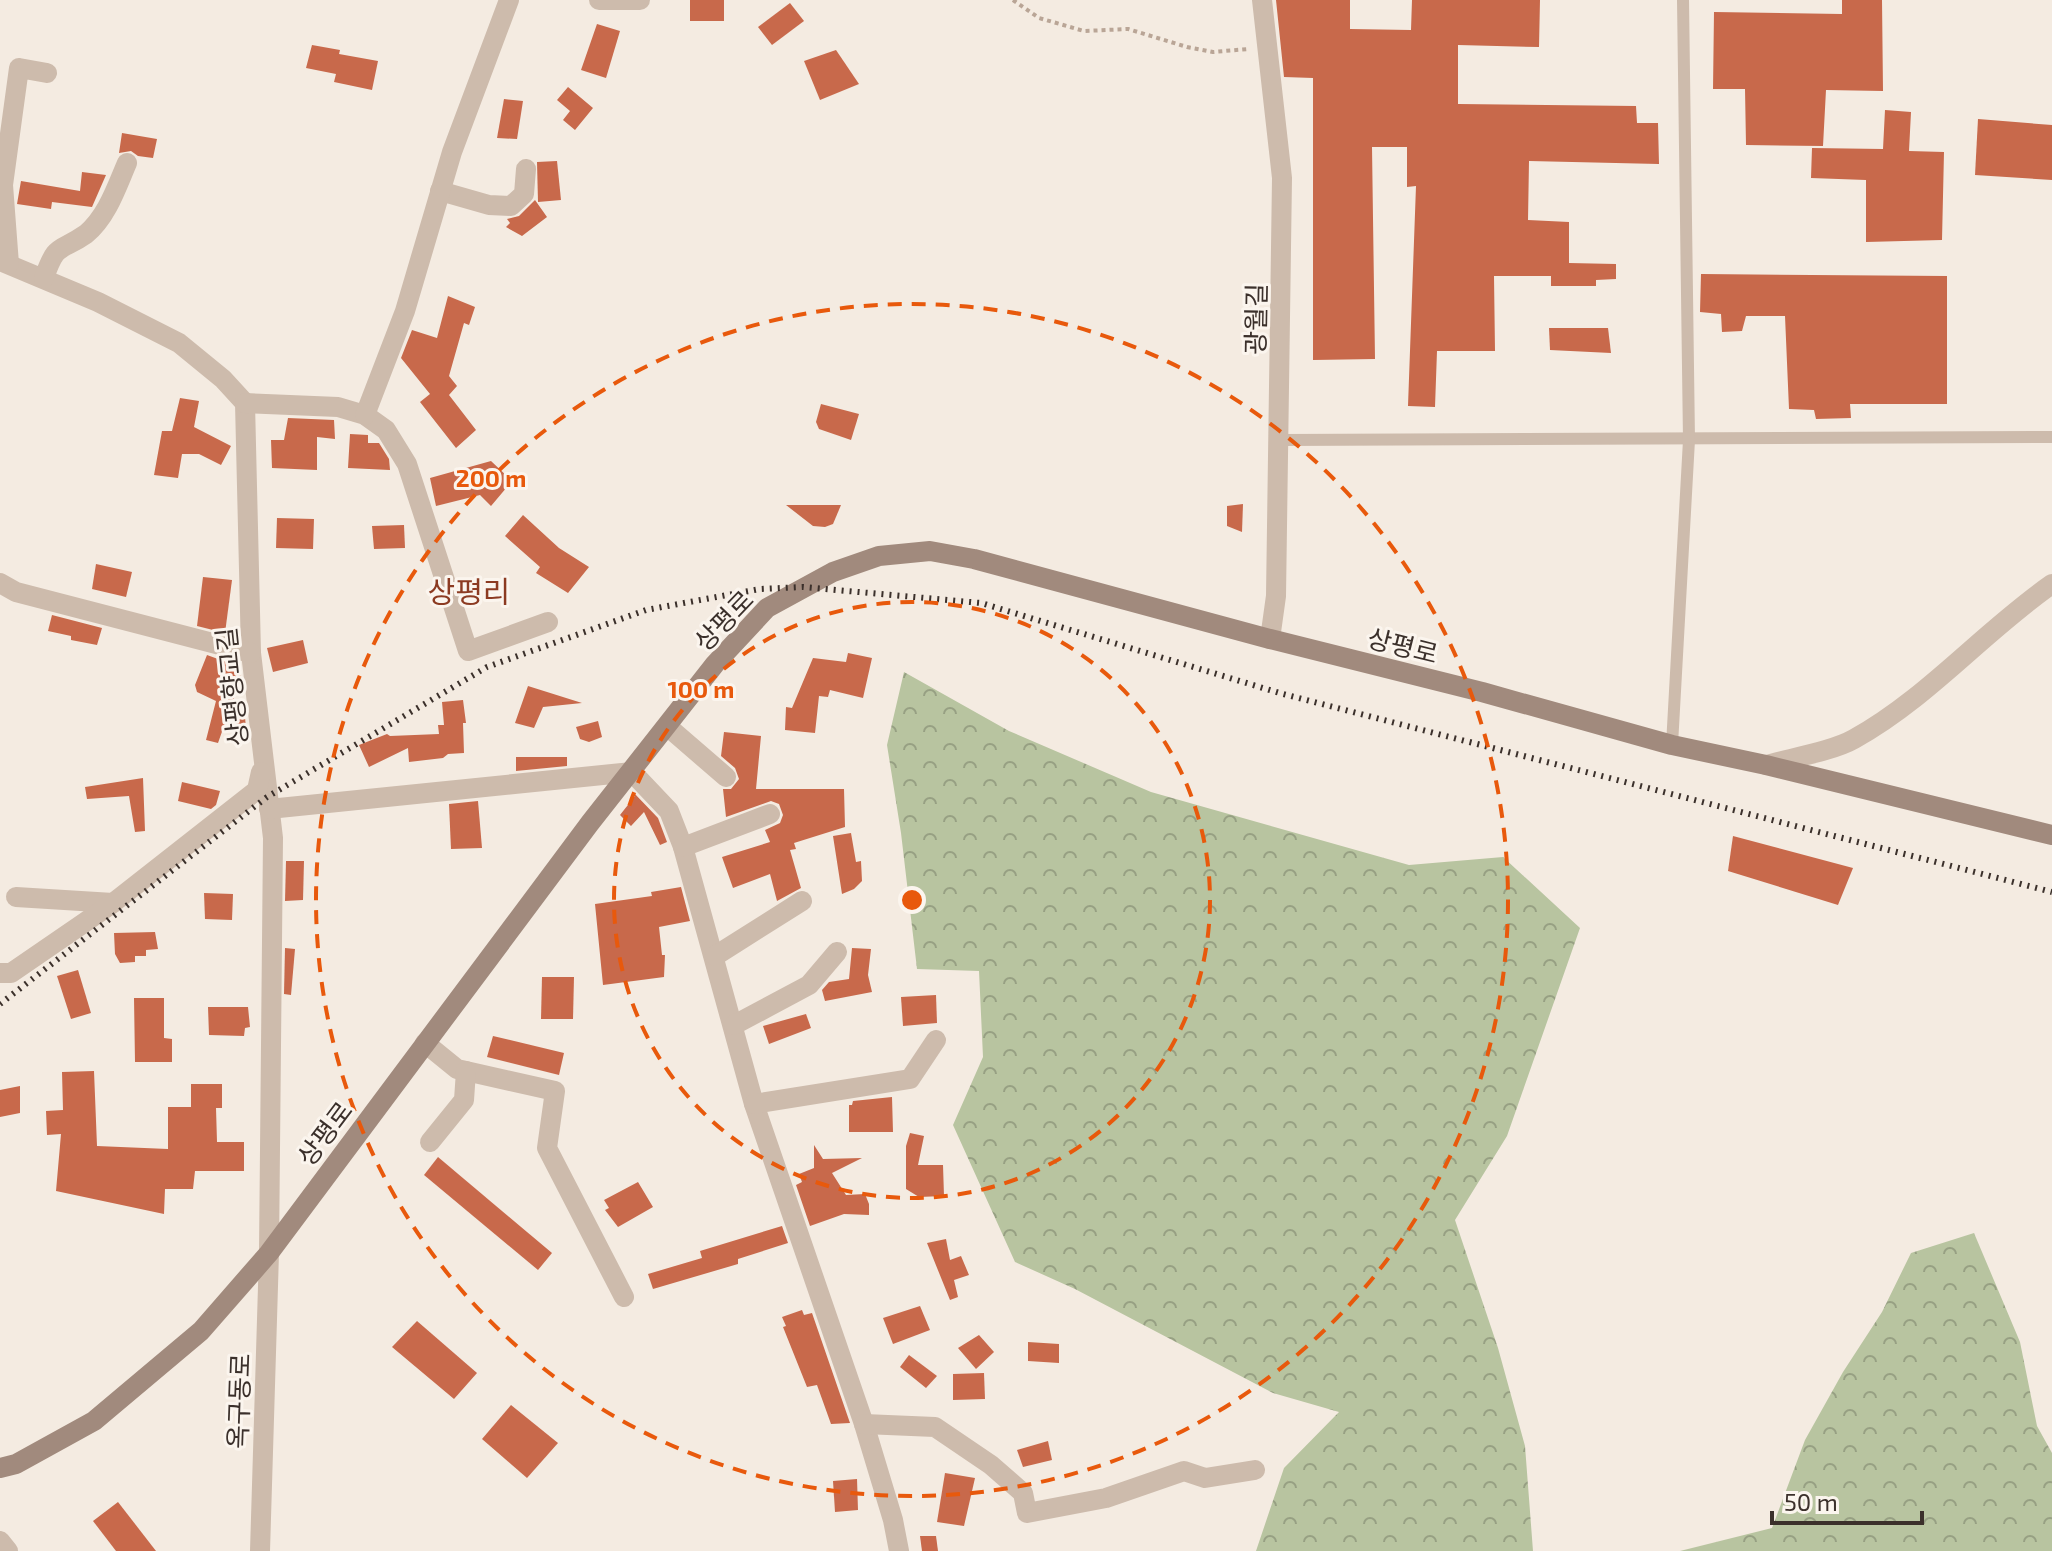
<svg xmlns="http://www.w3.org/2000/svg" width="2052" height="1551" viewBox="0 0 2052 1551" font-family="'Exo 2','Noto Sans KR',sans-serif">
<style>
.forest{fill:url(#forest-crowns)}
.building{fill:#c8694b}
.lines{fill:none;stroke-linecap:round;stroke-linejoin:round}
.path{stroke:#b9a596;stroke-width:4;stroke-dasharray:4 4;stroke-linecap:butt}
.lane{stroke:#cdbbac;stroke-width:12}
.street{stroke:#cdbbac;stroke-width:20}
.secondary{stroke:#a18a7d;stroke-width:20}
.rail{stroke:#3b302b;stroke-width:6;stroke-dasharray:2 6;stroke-linecap:butt}
.ring{fill:none;stroke:#e8590c;stroke-width:4;stroke-dasharray:14 10}
.labels{text-anchor:middle;dominant-baseline:central;stroke-width:6;stroke-linejoin:round;paint-order:stroke}
.street-label{font-size:26px;fill:#3b302b;stroke:#fbf5ee}
.quarter-label{font-size:30px;fill:#8c3b22;stroke:#fbf5ee}
.centre{fill:#e8590c;stroke:#fbf5ee;stroke-width:4}
.ring-label{font-size:24px;text-anchor:middle;font-weight:bold;fill:#e8590c;stroke:#fbf5ee;stroke-width:6;stroke-linejoin:round;paint-order:stroke}
</style>
<defs>
<pattern id="forest-crowns" width="20" height="18" patternUnits="userSpaceOnUse" patternTransform="scale(2)"><rect width="20" height="18" fill="#b8c4a0"/><path d="M2 6a3 3 0 1 1 6 0M12 15a3 3 0 1 1 6 0" fill="none" stroke="#97a083"/></pattern>
</defs>
<rect width="100%" height="100%" fill="#f4ebe1"/>
<g class="forest">
<path d="M904,672L1009,731L1151,792L1409,865L1503,857L1580,928L1507,1136L1455,1220L1498,1348L1525,1446L1533,1551H1256L1284,1468L1339,1412L1273,1393L1075,1289L1015,1262L953,1125L983,1057L979,971L917,969L901,833L887,745Z"/>
<path d="M1974,1233L2020,1342L2037,1426L2052,1453V1551H1680L1772,1528L1805,1440L1843,1372L1882,1312L1911,1253Z"/>
</g>
<g class="building">
<rect x="690" y="0" width="34" height="21"/>
<path d="M1276,0H1350V29L1411,30L1412,0H1540L1539,47L1458,45V104L1636,106L1637,123H1658L1659,164L1529,161L1528,220L1569,222V263L1616,264V279L1596,280V286H1551V276H1494L1495,351H1437L1435,407L1408,406L1416,186L1407,187V147H1372L1375,359L1313,360V78L1284,77Z"/>
<path d="M1842,0H1882L1883,91L1826,90L1823,146L1746,145L1745,89H1713L1714,12L1842,14Z"/>
<path d="M790,3L804,21L772,45L758,27Z"/>
<path d="M597,24L620,31L606,78L581,70Z"/>
<path d="M312,45L340,50L339,54L378,61L372,90L334,82L336,74L306,68Z"/>
<path d="M836,50L859,84L820,100L804,61Z"/>
<path d="M568,87L593,108L575,130L563,120L570,111L557,100Z"/>
<path d="M504,99L523,101L517,139L497,138Z"/>
<path d="M1885,110L1911,112L1909,151L1944,152L1942,240L1866,242V180L1811,178L1812,148L1883,149Z"/>
<path d="M1978,119L2052,125V180L1975,175Z"/>
<path d="M122,133L157,139L153,158L138,156L131,151L119,153Z"/>
<path d="M557,161L561,200L538,202L537,162Z"/>
<path d="M82,172L106,175L92,207L52,202L51,209L17,204L21,181L80,191Z"/>
<path d="M535,200L547,217L522,236L506,227L510,223L507,219L519,216Z"/>
<path d="M1701,274L1947,276V404H1850L1851,418L1816,419L1814,410L1789,409L1785,316H1746L1742,331L1722,332L1721,314L1700,312Z"/>
<path d="M448,296L475,307L469,325L464,323L449,376L457,386L449,395L476,430L456,448L420,402L430,394L401,358L412,330L437,338Z"/>
<path d="M1549,328H1608L1611,353L1550,350Z"/>
<path d="M180,398L199,401L194,427L231,446L221,465L199,454H182L178,478L154,475L162,431H172Z"/>
<path d="M821,404L859,414L851,440L819,429L816,422Z"/>
<path d="M288,418L334,420L335,439L317,437V470L272,468L271,440H284Z"/>
<path d="M350,434L368,435V443H379L389,459L390,470L348,468Z"/>
<path d="M491,461L512,481L491,506L480,495L436,506L430,478Z"/>
<path d="M1243,504L1242,532L1227,526V506Z"/>
<path d="M786,505H841L833,524L825,527L813,526Z"/>
<path d="M523,515L559,548L589,567L568,593L536,573L540,567L505,536Z"/>
<path d="M277,518L314,519L313,549L276,548Z"/>
<path d="M404,525L405,548L374,549L372,526Z"/>
<path d="M96,564L132,572L126,597L92,589Z"/>
<path d="M203,577L232,580L225,633L197,626Z"/>
<path d="M52,615L102,628L97,645L71,640V636L48,631Z"/>
<path d="M303,640L308,663L273,672L267,648Z"/>
<path d="M848,653L872,658L863,698L830,690L828,697L819,696L815,733L785,730L786,707L792,708L813,658L846,662Z"/>
<path d="M207,655L240,667L241,678L232,704L244,707L246,728L225,723L218,743L206,740L216,701L197,692L195,685Z"/>
<path d="M528,686L582,703L543,707L534,728L515,723Z"/>
<path d="M463,700L466,723H463L464,753L448,754L443,758L409,762L408,748L369,767L359,745L387,734L390,736L439,734L438,725H444L442,702Z"/>
<path d="M598,721L602,737L589,742L580,739L576,727Z"/>
<path d="M724,732L761,736L756,789H844L845,827L794,843L796,849L790,850L801,888L777,901L770,874L733,888L722,857L770,842L765,830L780,823L783,815L779,804L771,801L726,817L723,789H731L739,779L735,768L721,756Z"/>
<path d="M516,757H567V766L516,771Z"/>
<path d="M143,778L145,831L135,832L129,796L87,799L85,787Z"/>
<path d="M182,782L220,791L216,805L211,809L178,801Z"/>
<path d="M634,793L658,818L667,842L660,845L644,812L631,826L620,815L635,796Z"/>
<path d="M478,801L482,848L451,849L449,804Z"/>
<path d="M851,833L856,862L861,861L862,881L854,889L842,894L833,836Z"/>
<path d="M1733,836L1853,868L1838,905L1728,871Z"/>
<path d="M286,861H304L303,900L285,901Z"/>
<path d="M681,887L690,921L659,927L662,955H665L664,977L603,985L595,904L652,896L651,892Z"/>
<path d="M204,893L233,894L232,920L205,919Z"/>
<path d="M155,932L158,949L146,950V956H135V962L120,963L115,954L114,933Z"/>
<path d="M285,948L295,949L291,995L284,994Z"/>
<path d="M852,948L871,949L868,975L872,992L825,1001L822,990L829,982L849,979Z"/>
<path d="M78,970L91,1013L71,1019L57,976Z"/>
<path d="M542,977H574L573,1019H541Z"/>
<path d="M936,995L937,1023L903,1026L901,997Z"/>
<path d="M134,998H164V1038L172,1039V1062H135Z"/>
<path d="M208,1007H248L250,1027L245,1028L244,1036L209,1035Z"/>
<path d="M806,1014L811,1028L769,1044L763,1026Z"/>
<path d="M493,1036L564,1053L559,1075L487,1057Z"/>
<path d="M94,1071L97,1146L168,1149V1107H191V1084H222V1108H216L217,1142H244V1171H195L193,1189H165L164,1214L56,1191L61,1134L47,1135L46,1111L63,1110L62,1072Z"/>
<path d="M20,1086V1113L0,1117V1090Z"/>
<path d="M892,1097L893,1132H849V1105H852L853,1101Z"/>
<path d="M910,1133L924,1136L918,1165H943L944,1196L919,1197L906,1189V1146Z"/>
<path d="M814,1145L823,1159L862,1158L832,1173L846,1195L865,1194L869,1204V1215L844,1214L810,1226L796,1185L802,1182L799,1174L814,1168Z"/>
<path d="M438,1157L552,1253L538,1270L424,1175Z"/>
<path d="M638,1182L653,1207L618,1227L605,1210L609,1208L604,1200Z"/>
<path d="M782,1226L788,1243L738,1259V1264L653,1289L648,1274L702,1258L700,1251Z"/>
<path d="M946,1239L950,1260L961,1256L969,1275L954,1280L958,1297L950,1300L927,1243Z"/>
<path d="M920,1306L930,1330L893,1344L883,1318Z"/>
<path d="M802,1310L804,1315L812,1313L850,1423L831,1424L817,1385L807,1387L783,1327L786,1326L782,1317Z"/>
<path d="M417,1321L477,1373L454,1399L392,1347Z"/>
<path d="M979,1335L994,1352L976,1369L958,1348Z"/>
<path d="M1028,1342L1059,1344V1363L1028,1361Z"/>
<path d="M909,1355L937,1376L926,1388L900,1367Z"/>
<path d="M984,1373L985,1399L953,1400V1374Z"/>
<path d="M511,1405L558,1443L527,1478L482,1439Z"/>
<path d="M1048,1441L1052,1460L1023,1467L1017,1450Z"/>
<path d="M945,1473L975,1478L964,1526L937,1522Z"/>
<path d="M857,1479L858,1510L835,1512L833,1481Z"/>
<path d="M118,1502L156,1551H116L93,1521Z"/>
<path d="M920,1536H936L938,1551H922Z"/>
</g>
<g class="lines">
<path class="path" d="M1013,0L1039,18L1084,31L1128,29L1187,47L1213,52L1248,49"/>
<g class="lane">
<path d="M1280,440L2052,437"/>
<path d="M1672,745L1689,440L1683,0"/>
</g>
<g class="street">
<path d="M599,0H640"/>
<path d="M1262,0L1282,178L1276,596L1270,639"/>
<path d="M440,191L489,205L511,206L524,194L526,169"/>
<path d="M0,261L98,302L179,343L223,379L245,403L251,653L273,838L269,1253L260,1551"/>
<path d="M9,264L3,185L19,68L47,73"/>
<path d="M44,278C57,241 59,253 86,234C107,217 117,186 127,163"/>
<path d="M245,403L338,407L365,415L386,430L407,464L468,651L548,622"/>
<path d="M365,415L405,311L452,152L509,0"/>
<path d="M0,583L16,592L251,653"/>
<path d="M667,726L726,777"/>
<path d="M1766,765C1791,758 1833,751 1854,739C1928,698 1983,632 2052,584"/>
<path d="M269,809L632,772L669,811L683,847L754,1104L864,1424L893,1520L899,1551"/>
<path d="M683,847L770,814"/>
<path d="M16,897L113,903"/>
<path d="M715,956L802,901"/>
<path d="M0,973H11L113,903L257,790L261,772"/>
<path d="M734,1025L809,985L837,952"/>
<path d="M425,1043L457,1069L555,1091L547,1148L624,1297"/>
<path d="M754,1104L910,1079L936,1040"/>
<path d="M430,1142L464,1100L466,1071"/>
<path d="M864,1424L935,1427L991,1465L1023,1493L1027,1513L1106,1498L1184,1471L1205,1478L1255,1470"/>
<path d="M0,1541L8,1551"/>
</g>
<path class="secondary" d="M0,1468L16,1464L94,1421L201,1331L269,1253L590,823L715,664L767,608L833,572L879,556L930,551L974,559L1270,639L1482,692L1672,745L1766,765L2052,835"/>
<path class="rail" d="M0,1004L267,797L487,667L646,610L760,589L803,587L981,603L1283,694L2052,892"/>
</g>
<g class="ring">
<circle cx="912" cy="900" r="298"/>
<circle cx="912" cy="900" r="596"/>
</g>
<g class="labels">
<g class="street-label">
<text transform="translate(1255 319) rotate(-89)">광월길</text>
<text transform="translate(723 620) rotate(-46)">상평로</text>
<text transform="translate(1403 645) rotate(14)">상평로</text>
<text transform="translate(231 687) rotate(-96)">상평향교길</text>
<text transform="translate(324 1133) rotate(-53)">상평로</text>
<text transform="translate(238 1401) rotate(-88)">옥구동로</text>
</g>
<g class="quarter-label">
<text x="469" y="591">상평리</text>
</g>
</g>
<circle cx="912" cy="900" r="12" class="centre"/>
<g class="ring-label">
<text x="491" y="487">200 m</text>
<text x="701" y="698">100 m</text>
</g>
<path d="M1772 1511v12h150v-12" fill="none" stroke="#3b302b" stroke-width="4"/>
<text x="1784" y="1511" font-size="24" fill="#3b302b" stroke="#fbf5ee" stroke-width="6" paint-order="stroke">50 m</text>
</svg>
